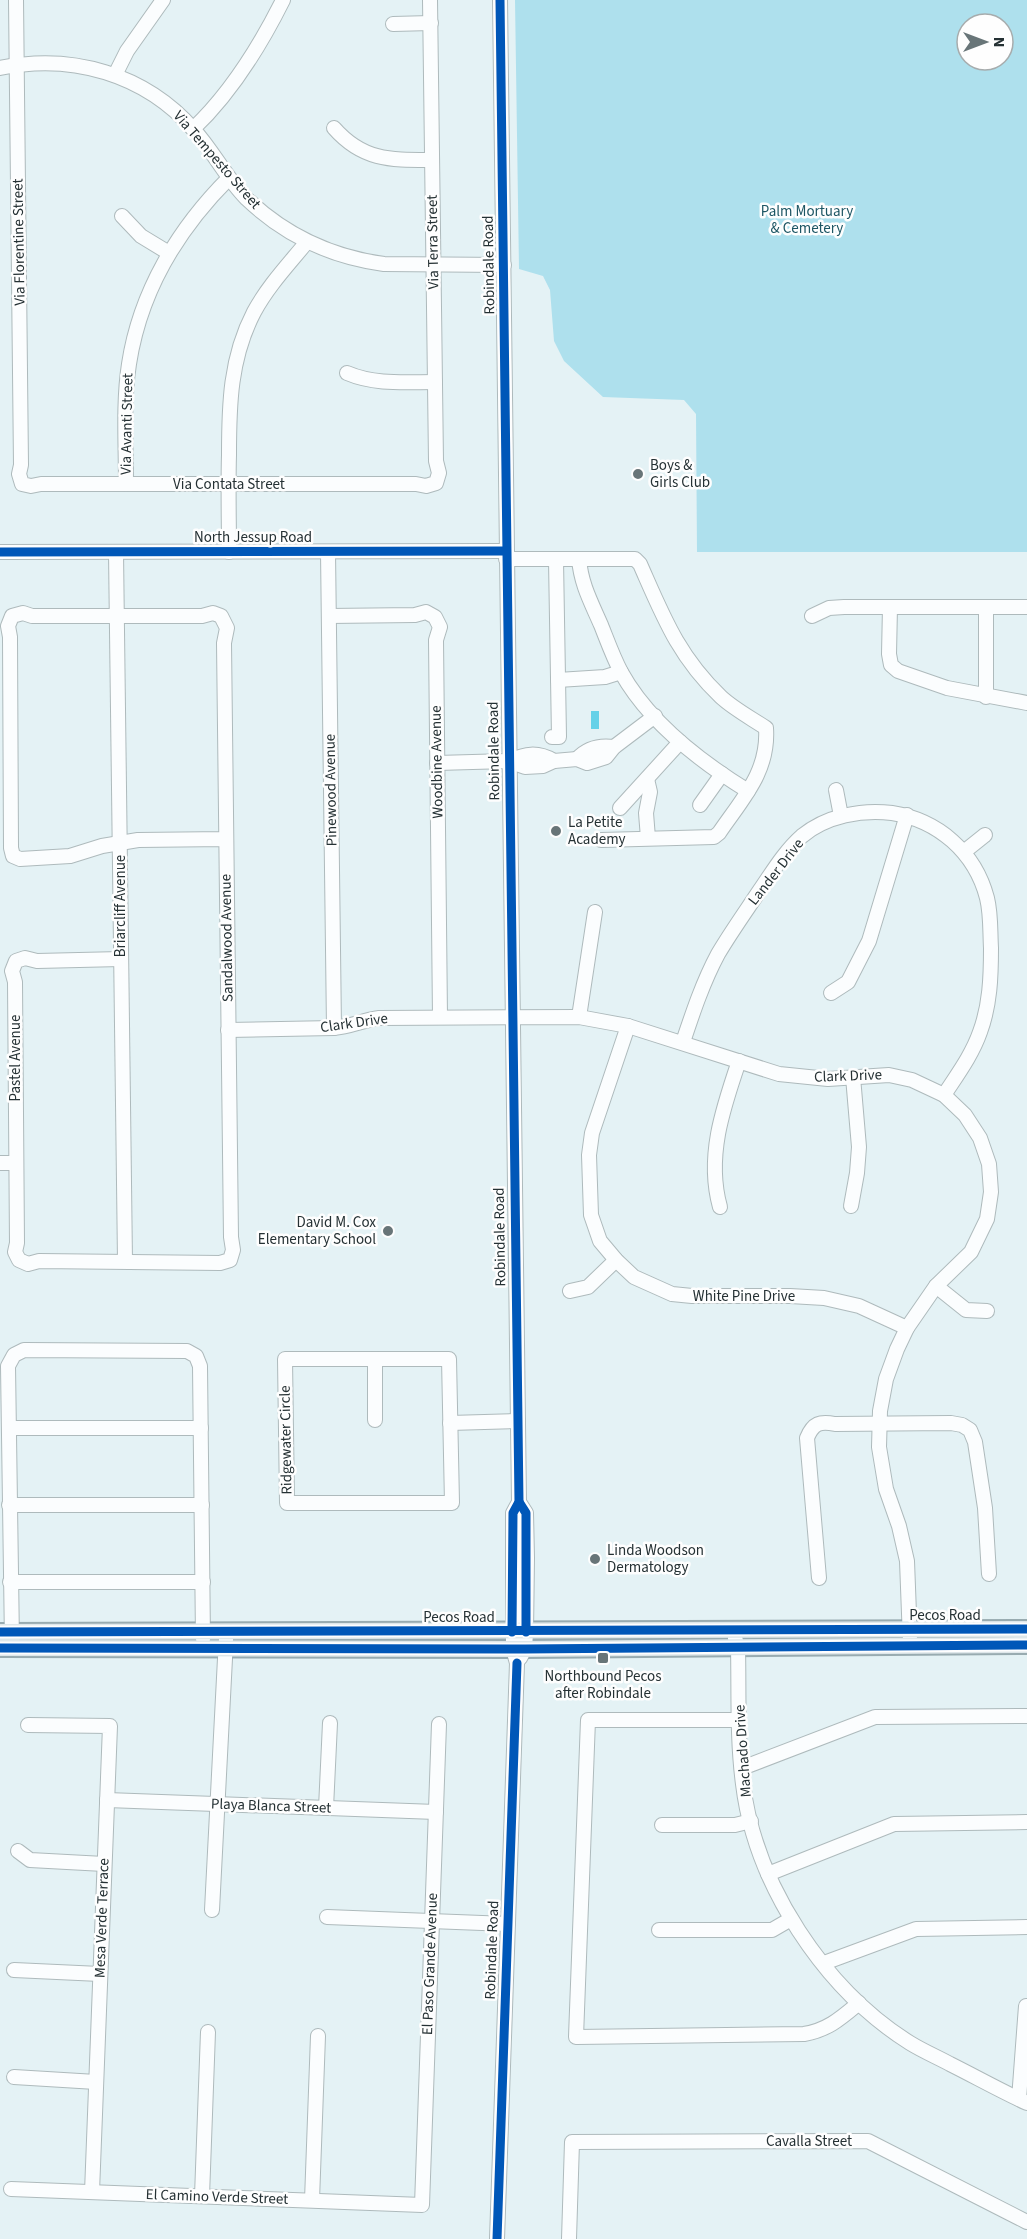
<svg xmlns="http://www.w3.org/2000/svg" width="1027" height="2239" viewBox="0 0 1027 2239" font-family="'Source Sans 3',sans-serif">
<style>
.green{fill:#aee0ed;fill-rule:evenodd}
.water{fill:#65d1e8}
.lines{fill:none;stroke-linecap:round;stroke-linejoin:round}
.minor-casing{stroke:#aebabc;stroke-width:16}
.major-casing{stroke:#98abb0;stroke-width:20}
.minor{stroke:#fbfdfe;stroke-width:14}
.major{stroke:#dee7ea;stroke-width:16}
.cycleway-casing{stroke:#fefefe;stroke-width:13}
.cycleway{stroke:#0057b8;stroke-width:9}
.poi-dot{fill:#687578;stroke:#fefefe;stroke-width:2}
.labels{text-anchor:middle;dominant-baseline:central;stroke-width:5;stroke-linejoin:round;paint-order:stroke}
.street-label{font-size:15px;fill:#253134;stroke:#fefefe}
.park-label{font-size:15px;fill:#1d5664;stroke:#fefefe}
.poi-label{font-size:15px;fill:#253134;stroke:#fefefe;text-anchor:start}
</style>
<rect width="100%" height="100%" fill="#e4f2f5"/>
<path class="green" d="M515,0H1027V552H697L696,414L684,400L603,397L564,361L554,341L550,290L543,276L519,269ZM967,24H1003V60H967Z"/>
<rect class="water" x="591" y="711" width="8" height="18"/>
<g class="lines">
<g class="minor-casing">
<g id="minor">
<path d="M16,0L21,465L19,474L22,484L31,486L41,484H416L426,486L436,483L439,473L436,461L430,0"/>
<path d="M393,24L431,23"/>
<path d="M0,68C72,53 145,74 194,130C214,152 226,178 247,199C286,236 331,257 384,264L504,265"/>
<path d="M115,75L127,51L163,0"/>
<path d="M334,128C363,161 391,160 432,160"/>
<path d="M193,129C231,93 260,46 283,0"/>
<path d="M122,216L141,236L169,253"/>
<path d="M347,373C375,385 405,382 435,382"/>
<path d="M126,484C126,444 123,403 129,364C140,292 178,229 229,178"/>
<path d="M0,552L506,551"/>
<path d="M116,552L125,1261"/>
<path d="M229,552C229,520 228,488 229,455C229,405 230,358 254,312C268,286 288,265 306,243"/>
<path d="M328,552L334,1028"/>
<path d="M506,559H635L640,564C663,616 678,656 721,697C734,709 751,718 766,728C769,772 742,799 719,833L714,837L601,840"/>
<path d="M579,559C581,584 591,602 601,625C607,640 613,657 621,672C648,721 701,762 748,791"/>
<path d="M890,607L889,654L891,665L898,671L947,688L1027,703"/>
<path d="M986,608V697"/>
<path d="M329,616L415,615L426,612L435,617L440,627L436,640L440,1017"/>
<path d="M812,616L829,608L844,607H1027"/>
<path d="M558,680L605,677L621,672"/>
<path d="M552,737H559L556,560"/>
<path d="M577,759C587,748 600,745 614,747"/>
<path d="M508,761C525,754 537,751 554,761"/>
<path d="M437,763L508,761L525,767L543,766L554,761L577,759L587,763L606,757L614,747L655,716"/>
<path d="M647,779L650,792L646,813L648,838"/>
<path d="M836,790L841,816"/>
<path d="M700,805L722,774"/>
<path d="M620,808L680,742"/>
<path d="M965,851L985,835"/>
<path d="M121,959L37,961L25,958L16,961L12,971L15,982L17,1243L15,1252L19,1260L28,1264L39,1261L220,1263L230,1260L233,1250L231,1237L224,643L227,628L221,616L213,613L202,616H32L23,613L12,616L8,626L10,637L11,848L13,856L20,859L70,856L102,846L138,840L225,839"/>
<path d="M831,993L848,982L869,941L907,815"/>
<path d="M579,1017L595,912"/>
<path d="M628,1026L592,1133L589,1155L591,1215L600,1241L616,1260L634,1277L672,1294L692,1296H790L824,1298L859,1306L907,1328"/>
<path d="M228,1030L334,1028C350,1027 363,1020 379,1018L579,1017L628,1026L779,1074L828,1079L889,1075L912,1080L944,1095L965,1115L980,1138L989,1164L991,1192L987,1219L971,1252L936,1286L907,1328L897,1349L886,1379L880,1411L879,1447L886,1489L899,1526L907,1561L910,1640"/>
<path d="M683,1042C693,1012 703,982 718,954C731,932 746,911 760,890C773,871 785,851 802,836C826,816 862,809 892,813C938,820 975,852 987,898C991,914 990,931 991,948C991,977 990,1005 980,1032C972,1055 957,1075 944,1095"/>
<path d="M0,1163H16"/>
<path d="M851,1206L857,1173L859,1147L853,1077"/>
<path d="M720,1207C706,1157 723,1108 739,1061"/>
<path d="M936,1286L966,1310L987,1311"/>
<path d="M570,1291L588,1287L616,1260"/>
<path d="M285,1359H449L452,1503H287Z"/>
<path d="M375,1359V1420"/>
<path d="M450,1423L518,1421"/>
<path d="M9,1428H201"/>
<path d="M519,1502L526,1513L527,1558L526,1632L525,1649L520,1658"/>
<path d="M9,1505H202"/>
<path d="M819,1578L807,1438C813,1423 820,1421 835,1424L951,1423L962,1425L970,1430L975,1442L985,1508L989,1574"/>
<path d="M10,1582H203"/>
<path d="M735,1638L738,1647C739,1693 737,1739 743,1784C755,1884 824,1989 910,2043C923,2051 937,2057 950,2064C976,2077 1001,2091 1027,2103"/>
<path d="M12,1642L8,1366L14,1355L24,1350L187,1351L196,1356L200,1366L203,1639"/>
<path d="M739,1720H588L576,2037L804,2034C828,2030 841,2018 859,2003"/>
<path d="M28,1725L110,1726L92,2192"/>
<path d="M742,1768L875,1717L1027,1716"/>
<path d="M107,1800L436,1812"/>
<path d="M326,1808L330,1723"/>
<path d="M662,1825H735L751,1821"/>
<path d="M18,1851L30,1860L104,1864"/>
<path d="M768,1874L894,1824L1027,1822"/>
<path d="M212,1910L226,1639"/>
<path d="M327,1917L508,1924"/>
<path d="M659,1930H772L791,1919"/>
<path d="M824,1963L916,1929L1027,1927"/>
<path d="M14,1970L100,1974"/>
<path d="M14,2077L96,2082"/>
<path d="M1019,2099L1026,2006"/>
<path d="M11,2189L422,2205L439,1724"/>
<path d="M202,2196L208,2032"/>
<path d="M312,2200L318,2036"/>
<path d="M497,2239L517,1663L513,1649V1513L519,1502L500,0"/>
<path d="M569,2239L572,2142L868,2141L1027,2222"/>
</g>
</g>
<g class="major-casing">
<g id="major">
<path d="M0,1632L1027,1629"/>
<path d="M0,1648L525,1649L1027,1645"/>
</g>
</g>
<use href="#minor" class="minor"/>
<use href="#major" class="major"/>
<g class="cycleway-casing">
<g id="cycleway">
<path d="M500,0L519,1502L513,1513L512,1632"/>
<path d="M0,552L506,551"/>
<path d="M519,1502L526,1513V1632"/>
<path d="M0,1632L1027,1629"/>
<path d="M0,1648L525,1649L1027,1645"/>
<path d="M497,2239L517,1663"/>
</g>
</g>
<use href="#cycleway" class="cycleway"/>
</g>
<g class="poi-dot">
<circle cx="638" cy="474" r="6"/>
<circle cx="556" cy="831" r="6"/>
<circle cx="388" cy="1231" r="6"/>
<circle cx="595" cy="1559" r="6"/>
<rect x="597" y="1652" width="12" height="12" rx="3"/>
</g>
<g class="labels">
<g class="street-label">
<text transform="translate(217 160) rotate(49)">Via Tempesto Street</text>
<text transform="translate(19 242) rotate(-91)">Via Florentine Street</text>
<text transform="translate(433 242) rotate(-91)">Via Terra Street</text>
<text transform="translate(489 265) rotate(-91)">Robindale Road</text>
<text transform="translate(127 424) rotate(-89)">Via Avanti Street</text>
<text x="229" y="484">Via Contata Street</text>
<text x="253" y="537">North Jessup Road</text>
<text transform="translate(494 751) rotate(-91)">Robindale Road</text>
<text transform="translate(437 762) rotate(-91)">Woodbine Avenue</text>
<text transform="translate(331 790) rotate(-91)">Pinewood Avenue</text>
<text transform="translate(776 872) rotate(-52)">Lander Drive</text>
<text transform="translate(120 906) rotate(-90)">Briarcliff Avenue</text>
<text transform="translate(227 938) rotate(-91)">Sandalwood Avenue</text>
<text transform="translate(354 1023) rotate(-8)">Clark Drive</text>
<text transform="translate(15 1058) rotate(-90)">Pastel Avenue</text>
<text transform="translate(848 1076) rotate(-2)">Clark Drive</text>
<text transform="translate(500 1237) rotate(-91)">Robindale Road</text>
<text x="744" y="1296">White Pine Drive</text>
<text transform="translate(286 1440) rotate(-91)">Ridgewater Circle</text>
<text x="945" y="1615">Pecos Road</text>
<text x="459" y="1617">Pecos Road</text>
<text transform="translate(743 1751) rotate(-94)">Machado Drive</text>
<text transform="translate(271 1806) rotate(2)">Playa Blanca Street</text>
<text transform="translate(102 1918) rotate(-88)">Mesa Verde Terrace</text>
<text transform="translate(492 1950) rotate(-88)">Robindale Road</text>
<text transform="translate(430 1964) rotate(-88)">El Paso Grande Avenue</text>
<text x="809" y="2141">Cavalla Street</text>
<text transform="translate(217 2197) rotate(2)">El Camino Verde Street</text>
</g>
<g class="park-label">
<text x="807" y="211">Palm Mortuary<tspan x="807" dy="17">&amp; Cemetery</tspan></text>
</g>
<g class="poi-label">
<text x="650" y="465">Boys &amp;<tspan x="650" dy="17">Girls Club</tspan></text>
<text x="568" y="822">La Petite<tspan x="568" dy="17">Academy</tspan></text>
<text x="376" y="1222" text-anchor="end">David M. Cox<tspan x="376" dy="17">Elementary School</tspan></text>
<text x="607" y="1550">Linda Woodson<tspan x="607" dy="17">Dermatology</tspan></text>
<text x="603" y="1676" text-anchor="middle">Northbound Pecos<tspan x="603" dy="17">after Robindale</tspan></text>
</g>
</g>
<g transform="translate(985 42) rotate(90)"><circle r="28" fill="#fefefe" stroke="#a7acad" stroke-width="1.5"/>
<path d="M0-4.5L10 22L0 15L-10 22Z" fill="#687578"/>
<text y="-9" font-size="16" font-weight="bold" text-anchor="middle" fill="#253134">N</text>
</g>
</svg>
